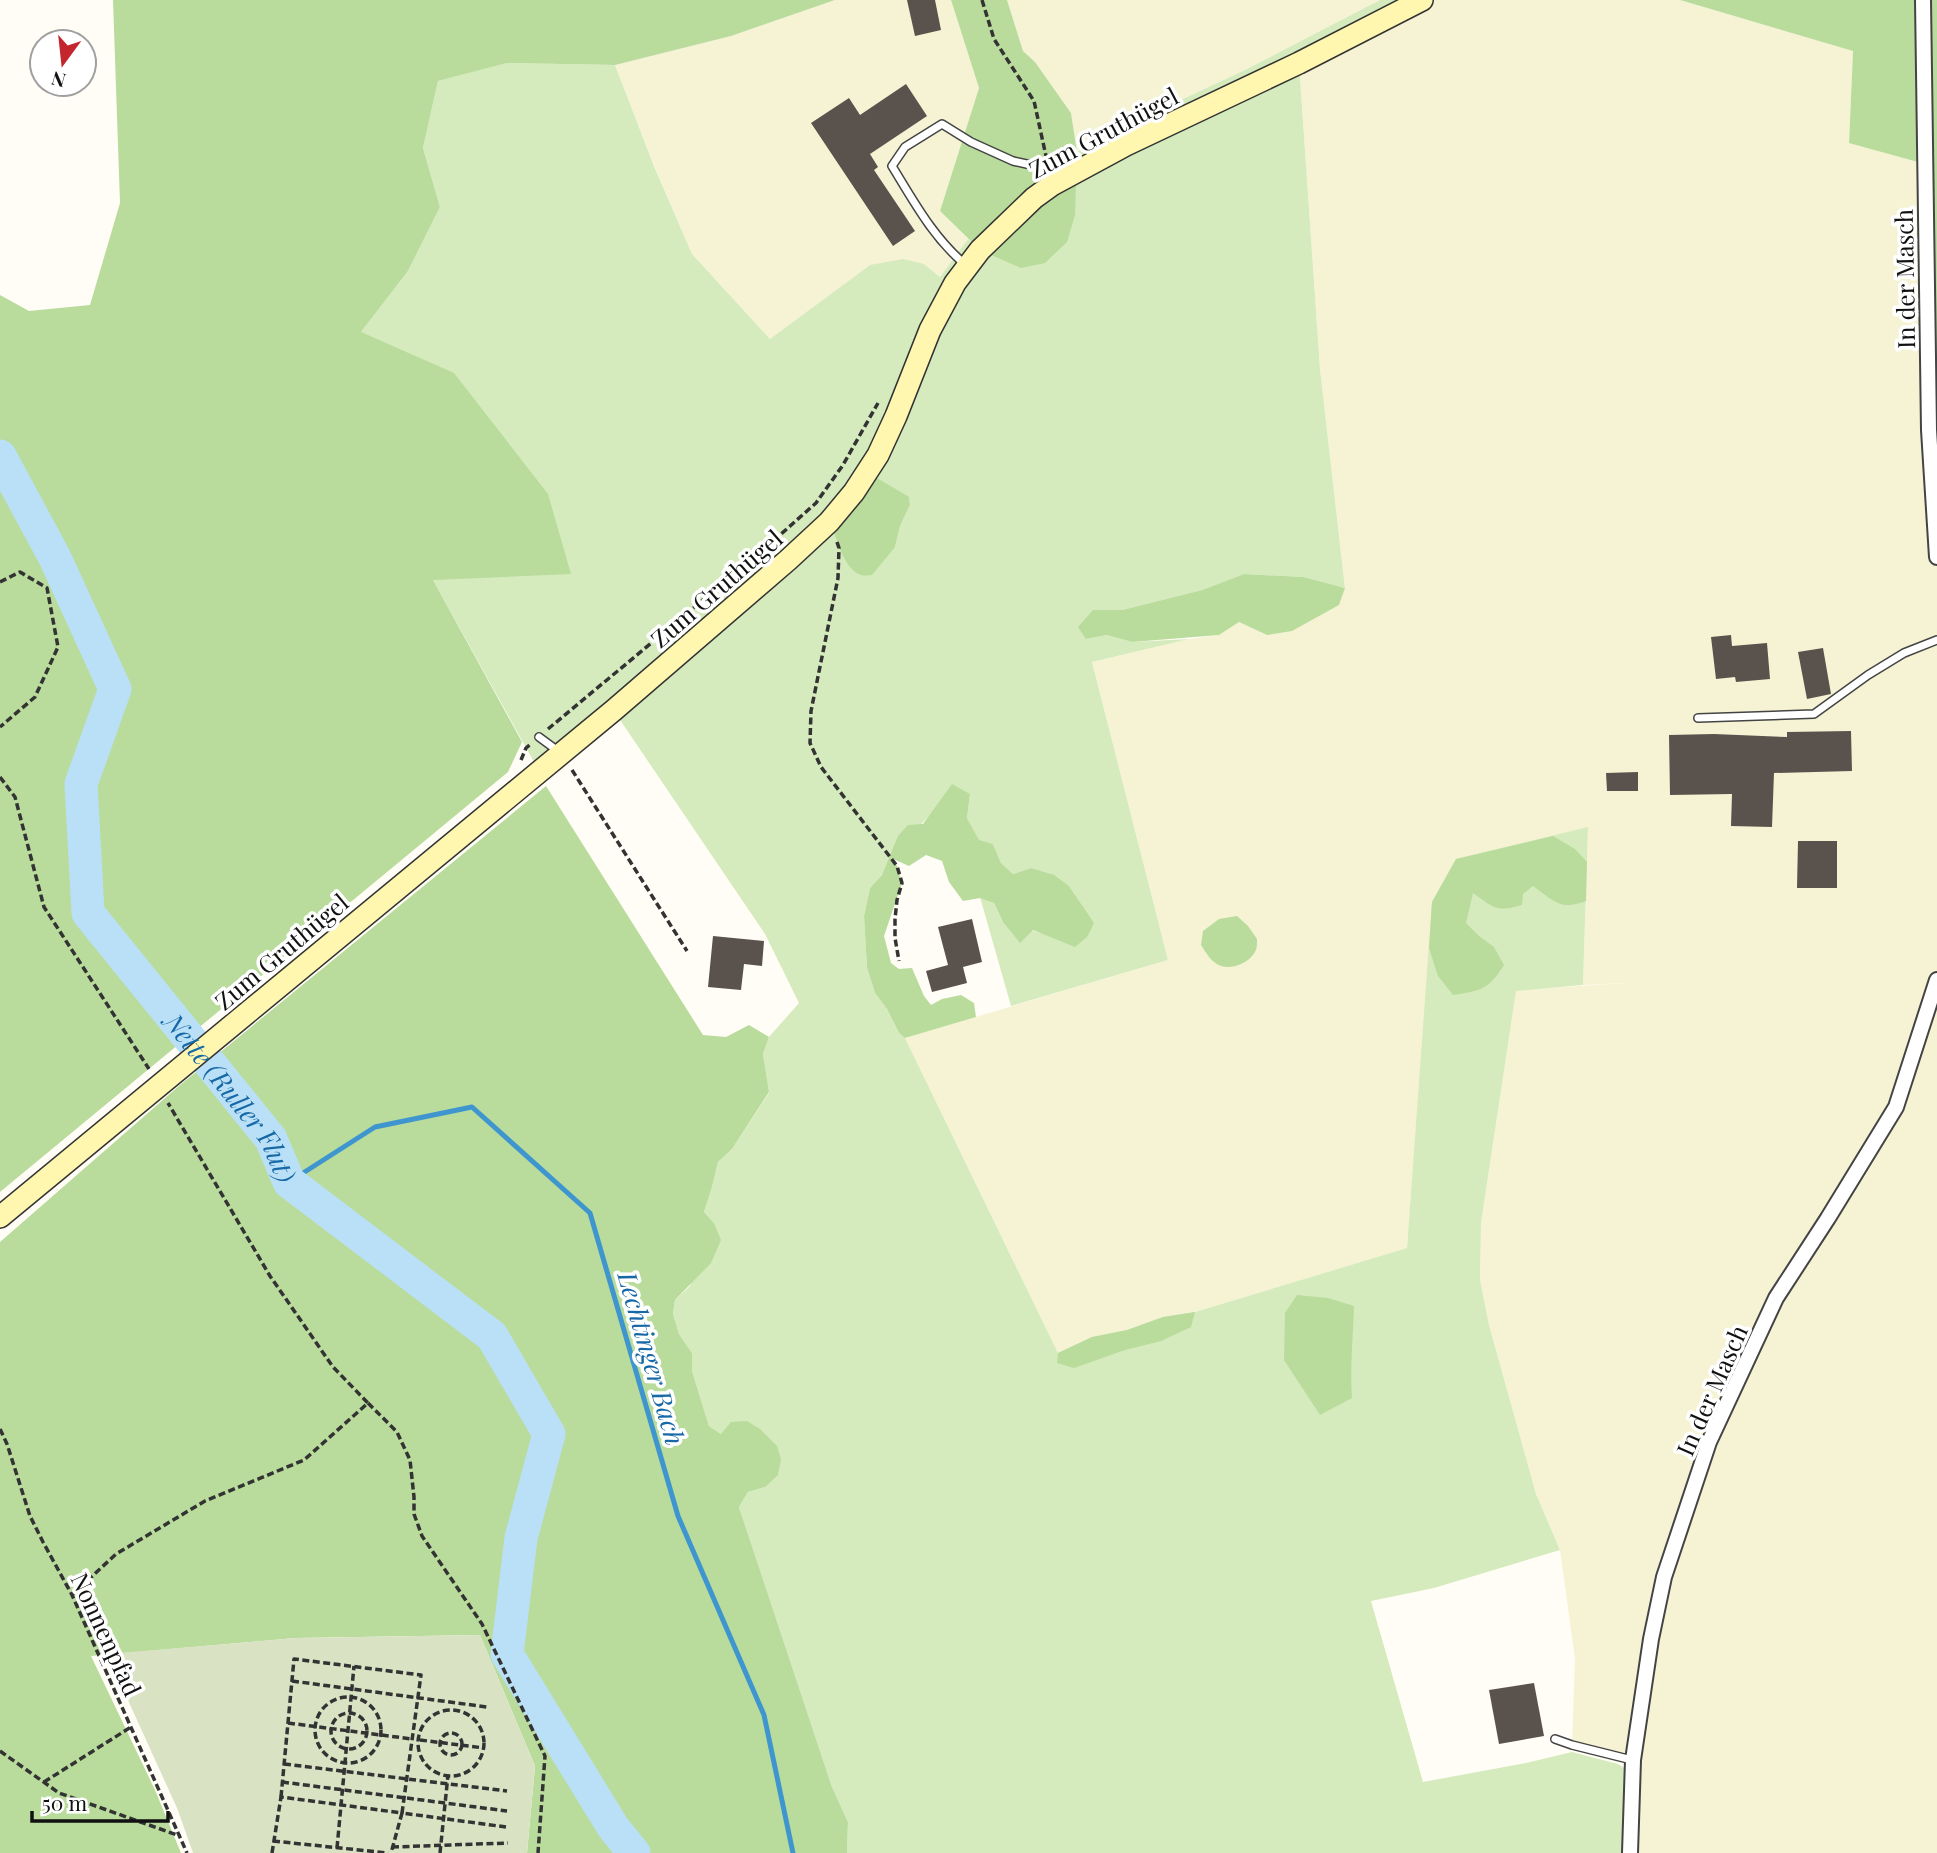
<svg xmlns="http://www.w3.org/2000/svg" width="1937" height="1853" viewBox="0 0 1937 1853" font-family="'Playfair Display',serif">
<style>
.farmland{fill:#f6f3d4}
.green{fill:#d5ebbd;fill-rule:evenodd}
.forest{fill:#b9dc9c}
.cemetery{fill:#d9e3c4}
.lines{fill:none;stroke-linecap:round;stroke-linejoin:round}
.stream{stroke:#3f96cf;stroke-width:5}
.river{stroke:#b9e0f7;stroke-width:33}
.building{fill:#5a524d}
.lane-casing{stroke:#444;stroke-width:10}
.street-casing{stroke:#444;stroke-width:18}
.secondary-casing{stroke:#333;stroke-width:24}
.path{stroke:#333;stroke-width:3.5;stroke-dasharray:7 3.5;stroke-linecap:butt}
.lane{stroke:#fff;stroke-width:7}
.street{stroke:#fff;stroke-width:14}
.secondary{stroke:#fff6b0;stroke-width:21}
.labels{text-anchor:middle;dominant-baseline:central;stroke-width:7;stroke-linejoin:round;paint-order:stroke}
.street-label{font-size:24px;fill:#111;stroke:#fff}
.water-label{font-size:26px;font-style:italic;fill:#1768a6;stroke:#fff}
</style>
<rect width="100%" height="100%" fill="#fffdf5"/>
<g class="farmland">
<path d="M835,0H951L979,88L940,211L968,239L940,277L924,264L870,265L770,339L692,254L652,160L615,65L731,36Z"/>
<path d="M1007,0H1380L1247,69L1168,106L1077,152L1071,113L1035,62L1023,51Z"/>
<path d="M1423,0H1680L1853,51L1849,142L1925,164L1930,430L1937,429V1853H1630L1633,1760L1572,1745L1575,1659L1560,1550L1536,1494L1489,1325L1480,1280L1481,1223L1516,990L1627,983L1583,985L1588,828L1420,1079L1407,1248L1195,1312L1163,1317L1127,1330L1092,1337L1058,1353L905,1038L1168,960L1092,662L1189,639L1219,635L1239,622L1267,635L1312,619L1339,605L1345,587L1320,369L1299,63Z"/>
</g>
<path class="green" d="M1380,0H1422L1299,63L1320,369L1345,588L1304,577L1244,574L1202,590L1122,610H1094L1086,639L1107,635L1132,642L1189,639L1092,662L1168,960L1011,1006L980,897L994,903L1003,922L1051,936L1081,904L1069,886L1031,868L1013,874L1001,863L993,844L979,841L967,818L970,794L931,814L890,857L882,875L870,888L864,916L867,968L875,993L887,1009L899,1033L905,1038L1058,1353L1092,1337L1127,1330L1163,1317L1195,1312L1407,1248L1432,902L1456,859L1588,827L1583,985L1516,991L1481,1223L1480,1280L1489,1325L1536,1494L1560,1550L1434,1588L1371,1601L1423,1782L1526,1763L1572,1752L1618,1764L1632,1773L1630,1853H847L848,1822L832,1787L739,1507L748,1492L765,1487L721,1434L709,1426L692,1371V1353L679,1334L673,1314L675,1300L690,1286L714,1223L704,1212L712,1187L718,1162L732,1149L769,1093L763,1054L769,1037L799,1003L765,934L614,711L539,771L433,580L361,332L408,271L440,207L423,148L438,81L506,63L615,65L654,166L692,254L770,339L870,265L903,259L924,264L940,277L968,239L980,250L1078,171L1077,152L1168,106L1247,69ZM867,473L909,498L910,505L900,526L895,547L839,548L830,521Z"/>
<g class="forest">
<path d="M113,0H835L731,36L615,65L507,63L438,81L423,148L440,207L408,271L361,332L454,373L548,494L571,574L433,580L522,742L508,772L0,1192V295L29,311L90,305L120,203Z"/>
<path d="M951,0H1007L1023,51L1035,62L1071,113L1077,152L1075,215L1067,242L1045,263L1021,268L980,250L940,211L979,88Z"/>
<path d="M1680,0H1937V429L1929,430L1925,164L1849,143L1853,51Z"/>
<path d="M867,472L909,497L910,505L900,526L895,547L872,575C868,575 864,576 861,575C844,570 835,535 830,521Z"/>
<path d="M1244,574L1304,577L1345,588L1339,605L1292,631L1267,635L1239,622L1219,635L1132,642L1107,635L1086,639L1078,627L1093,610H1122L1202,590Z"/>
<path d="M952,784L970,794L967,818L979,840L993,844L1001,863L1013,874L1031,868L1054,875L1069,886L1094,923L1087,937L1075,947L1033,930L1020,943L1003,922L994,903L980,898L963,901L949,882L942,861L926,855L909,866L891,858L897,866L902,883L884,936L891,963L899,969L912,968L924,996L931,1005L942,999L961,995L974,1003L976,1017L905,1038L899,1033L887,1009L875,993L867,968L864,916L870,888L882,875L898,836L908,825L923,824Z"/>
<path d="M546,786L703,1035L726,1037L749,1025L769,1037L763,1054L769,1092L732,1149L718,1162L712,1187L704,1212L714,1223L721,1240L711,1263L675,1300L673,1314L679,1334L692,1353V1371L709,1426L721,1434L731,1422L747,1421L760,1429L777,1446L781,1459L778,1475L765,1487L748,1492L739,1507L832,1787L848,1822L847,1853H527L535,1766L480,1635L296,1638L91,1656L155,1790L181,1853H0V1242L180,1085Z"/>
<path d="M1553,836L1575,849L1587,862L1586,901C1560,911 1554,901 1533,886L1523,894L1522,905C1496,913 1493,907 1473,893L1466,923L1479,936L1494,947L1504,965C1489,989 1481,991 1453,995L1438,976L1429,948L1432,902L1456,859Z"/>
<path d="M1237,916L1248,926L1257,939C1257,943 1257,947 1256,950C1251,962 1233,970 1221,966C1212,963 1206,953 1201,945L1203,931L1219,919Z"/>
<path d="M1297,1295L1328,1298L1354,1306C1353,1337 1350,1367 1352,1398L1320,1415L1284,1360L1285,1313Z"/>
<path d="M1195,1312L1191,1327L1161,1341L1125,1350L1074,1368L1057,1363L1058,1353L1092,1337L1127,1330L1163,1317Z"/>
</g>
<path class="cemetery" d="M480,1635L535,1766L527,1853H193L177,1808L107,1654L296,1638Z"/>
<g class="lines">
<path class="stream" d="M289,1182L375,1127L472,1107L590,1213L678,1516L764,1715L793,1853"/>
<path class="river" id="s1" d="M0,456L55,558L115,689L81,784L88,913L271,1139L289,1182L492,1336L549,1434L521,1538L507,1654L613,1827L634,1853"/>
</g>
<g class="building">
<path d="M907,0H935L941,30L915,36Z"/>
<path d="M906,84L927,116L870,154L878,167L874,170L915,231L893,246L811,123L849,98L860,115Z"/>
<path d="M1731,635L1732,646L1767,643L1770,679L1736,682L1735,677L1716,679L1711,637Z"/>
<path d="M1823,648L1831,694L1807,699L1798,652Z"/>
<path d="M1851,731L1852,771L1774,773L1772,827L1731,826L1732,794L1670,795L1669,735L1714,734L1787,737V732Z"/>
<path d="M1638,772V791H1607L1606,773Z"/>
<path d="M1798,841H1837V888H1797Z"/>
<path d="M972,919L982,962L963,967L967,983L932,992L926,971L948,965L938,927Z"/>
<path d="M713,936L764,941L762,966L744,964L741,990L708,987Z"/>
<path d="M1534,1683L1544,1736L1499,1744L1489,1690Z"/>
</g>
<g class="lines">
<g class="lane-casing">
<g id="lane">
<path d="M967,266C934,239 914,202 892,166L905,147L942,124L971,142L1013,161L1049,169"/>
<path d="M1698,718L1814,714L1868,675L1904,653L1937,640"/>
<path d="M539,737L558,751"/>
<path d="M1555,1739L1572,1745L1632,1760"/>
</g>
</g>
<g class="street-casing">
<g id="street">
<path d="M1923,0L1929,430L1937,557"/>
<path d="M1630,1853L1633,1760L1651,1639L1664,1577L1709,1442L1776,1298L1828,1218L1896,1107L1937,980"/>
</g>
</g>
<g class="secondary-casing">
<path id="secondary" d="M0,1217L614,710L788,560L829,522L854,492L878,455L896,416L930,330L955,283L980,250L1034,198L1052,185L1126,145L1299,63L1422,0"/>
</g>
<g class="path">
<path d="M982,0L994,39L1034,101L1046,156"/>
<path d="M837,542L839,548L838,578L811,711L810,743L821,767L897,866L902,883L897,900L895,919V938L899,961"/>
<path d="M0,582L20,572L47,588L58,647L35,697L0,727"/>
<path d="M548,729L763,550L816,503L843,465L878,403"/>
<path d="M521,760L526,748L532,743"/>
<path d="M572,770L687,951"/>
<path d="M0,777L15,797L44,907L149,1069"/>
<path d="M368,1403L397,1432L410,1460L414,1497V1514L422,1536L482,1624L545,1756L538,1853"/>
<path d="M0,1429L7,1444L30,1516L43,1542L72,1595L187,1853"/>
<path d="M72,1595L116,1554L205,1501L304,1460L368,1403L333,1367L270,1276L168,1103"/>
<path d="M292,1681L487,1707"/>
<circle cx="348" cy="1730" r="33"/>
<circle cx="451" cy="1743" r="33"/>
<circle cx="349" cy="1731" r="18"/>
<path d="M288,1723L412,1739"/>
<circle cx="451" cy="1744" r="11"/>
<path d="M420,1740L484,1748"/>
<path d="M0,1751L59,1793L180,1836"/>
<path d="M284,1764L507,1791"/>
<path d="M44,1782L131,1727"/>
<path d="M282,1782L507,1811"/>
<path d="M281,1797L294,1659L421,1675L402,1813L506,1827"/>
<path d="M273,1841L388,1853"/>
<path d="M392,1847L508,1843"/>
<path d="M337,1848L354,1666"/>
<path d="M272,1853L281,1797L402,1813L391,1853"/>
<path d="M440,1853L448,1775"/>
</g>
<use href="#lane" class="lane"/>
<use href="#street" class="street"/>
<use href="#secondary" class="secondary"/>
</g>
<g class="labels">
<g class="street-label">
<text transform="translate(1103 132) rotate(-28)">Zum Gruthügel</text>
<text transform="translate(1904 279) rotate(-91)">In der Masch</text>
<text transform="translate(716 588) rotate(-41)">Zum Gruthügel</text>
<text transform="translate(281 951) rotate(-40)">Zum Gruthügel</text>
<text transform="translate(1711 1390) rotate(-66)">In der Masch</text>
<text transform="translate(107 1634) rotate(65)">Nonnenpfad</text>
</g>
<g class="water-label">
<text stroke="none"><textPath href="#s1" startOffset="724">Nette (Ruller Flut)</textPath></text>
<text transform="translate(652 1358) rotate(74)">Lechtinger Bach</text>
</g>
</g>
<g transform="translate(63 63) rotate(195)"><circle r="33" fill="#ffffff" stroke="#a0a0a0" stroke-width="2"/>
<path d="M0-5L12 26L0 18L-12 26Z" fill="#c4262e"/>
<text y="-10" font-size="19" font-weight="bold" text-anchor="middle" fill="#111111">N</text>
</g>
<path d="M32 1811v10h136v-10" fill="none" stroke="#111111" stroke-width="3.5"/>
<text x="42" y="1811" font-size="21" fill="#111111" stroke="#ffffff" stroke-width="5" paint-order="stroke">50 m</text>
</svg>
